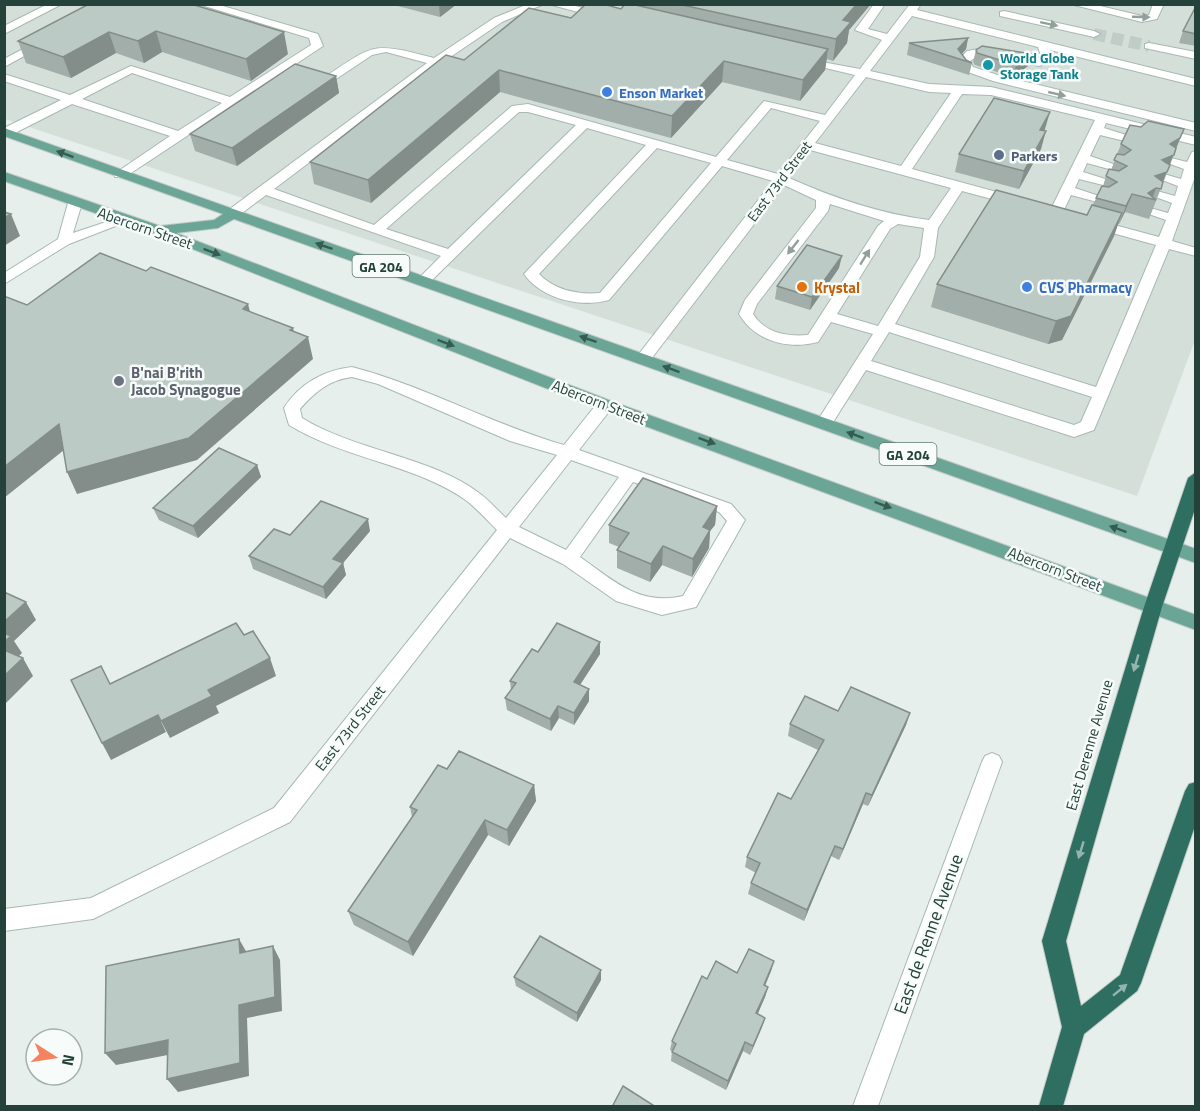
<svg xmlns="http://www.w3.org/2000/svg" width="1200" height="1111" viewBox="0 0 1200 1111" font-family="'Titillium Web',sans-serif">
<style>
.built{fill:#d4dfda}
.lines{fill:none;stroke-linecap:round;stroke-linejoin:round}
.minor-tunnel{stroke:#bfccc8;stroke-width:12;stroke-dasharray:12 6;stroke-linecap:butt}
.minor-casing{stroke:#a8b8b2;stroke-width:2}
.major-casing{stroke:#c2cac8;stroke-width:2}
.highway-casing{stroke:#c2cac8;stroke-width:2}
.minor{fill:#fff;fill-rule:evenodd}
.major{fill:#6aa596;fill-rule:evenodd}
.highway{fill:#2f6f62;fill-rule:evenodd}
.wall{fill:#a1aea9}
.shaded-wall{fill:#838d89}
.building{fill:#bbcac4;stroke:#838d89;stroke-width:1.5}
.oneway{fill:#92a09c}
.oneway2{fill:#365b51}
.oneway3{fill:#93b5ae}
.culture-dot{fill:#0f9aa8;stroke:#f7fbf9;stroke-width:2}
.shop-dot{fill:#3f7fe0;stroke:#f7fbf9;stroke-width:2}
.service-dot{fill:#5c6f8a;stroke:#f7fbf9;stroke-width:2}
.food-dot{fill:#e8710a;stroke:#f7fbf9;stroke-width:2}
.worship-dot{fill:#6b7280;stroke:#f7fbf9;stroke-width:2}
.labels{text-anchor:middle;dominant-baseline:central;stroke-width:5;stroke-linejoin:round;paint-order:stroke}
.far-culture-label{font-size:14px;font-weight:bold;fill:#0d838f;stroke:#f7fbf9;text-anchor:start}
.far-shop-label{font-size:14px;font-weight:bold;fill:#366cbe;stroke:#f7fbf9;text-anchor:start}
.far-service-label{font-size:14px;font-weight:bold;fill:#4e5e75;stroke:#f7fbf9;text-anchor:start}
.far-street-label{font-size:14px;fill:#24423a;stroke:#f7fbf9}
.shield{fill:#f7fbf9;stroke:#637a73;stroke-width:1.5}
.shield-label{font-size:14px;font-weight:bold;fill:#24423a}
.street-label{font-size:15px;fill:#24423a;stroke:#f7fbf9}
.food-label{font-size:15px;font-weight:bold;fill:#c56008;stroke:#f7fbf9;text-anchor:start}
.shop-label{font-size:15px;font-weight:bold;fill:#366cbe;stroke:#f7fbf9;text-anchor:start}
.worship-label{font-size:15px;font-weight:bold;fill:#5b616d;stroke:#f7fbf9;text-anchor:start}
.near-street-label{font-size:18px;fill:#24423a;stroke:#f7fbf9}
</style>
<rect width="100%" height="100%" fill="#e6efeb"/>
<path class="built" d="M4,5H1195V340L1137,496L5,119Z"/>
<g class="lines">
<path class="minor-tunnel" d="M1094,34L1149,46"/>
<g class="minor-casing">
<g id="minor">
<path d="M48,4H62L4,34V26Z"/>
<path d="M198,4H216L318,34L323,46L125,177H115L114,174L170,136L72,104L11,135H4V128L61,100L4,81V74L70,95L131,66L230,97L311,45L309,38ZM132,73L222,103L178,131L82,99Z"/>
<path d="M528,4H544L502,22L440,64L274,189L374,225L512,106L528,104L716,157L764,101L825,115L855,75L800,62V58L860,69L882,40L855,30L874,4H885L868,29L887,34L910,4H921L917,10L1196,79V86L1050,50L1053,57L1040,66L979,55L970,61L973,67L1001,76L1196,123V131L993,81L965,71L958,61L967,51L979,49L1038,59L1041,56L1038,47L912,16L870,71L929,84L991,87L1196,137V145L1106,123L1104,128L1139,139L1133,143L1100,135L1090,156L1122,167L1116,171L1087,163L1083,172L1118,183L1111,187L1079,179L1075,188L1108,199L1101,203L1071,195L1061,216L1056,217L1049,213L1095,120L991,95L962,94L912,169L1019,198L1021,201L1014,205L962,191L938,228L934,257L895,324L1096,387L1156,245L1087,226V220L1092,219L1159,237L1166,220L1143,212L1150,208L1168,213L1172,203L1150,195L1157,191L1175,196L1178,186L1157,178L1164,174L1181,179L1184,169L1165,162L1171,158L1187,162L1192,152L1196,151V174L1172,241L1196,248V256L1169,249L1094,430L1074,437L866,370L830,427L824,429L816,423L873,334L831,322L818,342C788,350 755,341 739,314L745,300L816,208V200L784,185L648,363L643,364L635,359L773,181L722,166L609,300C580,308 542,299 524,274L646,145L587,128L428,284L423,285L416,281L441,256L266,195L237,217H227V211L427,63L386,52L372,55L330,83H322V79C376,43 371,42 434,58L494,18ZM866,77L929,92L951,93L901,166L815,143ZM771,108L820,121L778,174L727,160ZM519,112H528L576,125L448,249L386,229ZM657,148L711,163L600,293C578,295 554,290 539,274ZM810,150L951,188L929,220C880,214 834,198 789,178ZM830,204L884,221L878,226L808,335C787,337 765,333 753,314L757,304L828,211ZM898,224L924,228L920,257L878,326L837,314L890,229ZM889,332L1092,397L1081,422L1074,425L871,361Z"/>
<path d="M548,4H569L606,15L601,18Z"/>
<path d="M1070,4H1092L1142,16L1149,15L1153,4H1164L1157,19L1142,22Z"/>
<path d="M1004,11L1094,31L1100,34L1094,37L1000,16V12Z"/>
<path d="M40,40L50,42L4,67V59Z"/>
<path d="M1149,43L1196,52V59L1145,48V44Z"/>
<path d="M75,199L82,203L73,233L124,216L131,220L69,244L4,284V273L58,239L68,203Z"/>
<path d="M352,367C425,386 491,424 564,445L599,401H611L613,405L611,409L579,450L731,504L745,520L696,607L662,615L616,601L563,564L510,538L290,822L93,919L4,931V909L91,898L274,808L497,530C487,520 477,509 467,501C418,465 344,459 289,425L284,408C299,384 324,370 352,367ZM352,377L378,384L510,441L557,455L506,518C497,510 489,500 479,493C432,457 356,451 302,418L300,409C315,392 329,380 352,377ZM571,460L619,477L566,550L519,527ZM633,482L719,512L727,521L683,596C639,606 614,581 580,557Z"/>
<path d="M992,753L999,756L1002,762L878,1106H853L982,762L985,756Z"/>
</g>
</g>
<g class="major-casing">
<path id="major" d="M4,128L1196,549V563L234,219L218,228L176,233L611,401L1196,615V630L599,409L152,233L4,181V172L160,226L214,220L223,214L4,136Z"/>
</g>
<g class="highway-casing">
<path id="highway" d="M1196,472V506L1162,607L1066,941L1081,1006L1120,975L1185,791L1189,784L1196,782V823L1141,983L1137,991L1084,1034L1063,1106H1039L1062,1027L1042,941L1144,607L1188,478Z"/>
</g>
<use href="#minor" class="minor"/>
<use href="#major" class="major"/>
<use href="#highway" class="highway"/>
</g>
<g class="wall">
<path d="M89,4L288,54L251,81L162,52L144,63L116,53L71,78L26,63L18,41Z"/>
<path d="M390,4H457L440,17Z"/>
<path d="M635,4H871L849,30L847,43L833,61L827,59L825,70L800,101L722,82L671,138L500,92L371,203L314,184L310,162L464,60L571,18L621,9L635,5Z"/>
<path d="M1196,6V46L1179,43L1183,31Z"/>
<path d="M968,38L966,49L962,54L966,60L972,63L969,75L907,55L909,43Z"/>
<path d="M976,50L1028,66L1013,77L975,65L973,62Z"/>
<path d="M336,76L339,93L237,166L195,151L190,134Z"/>
<path d="M1141,127L1184,129L1149,219L1125,212L1119,224H1118L1114,236L1062,340L1048,344L931,307L937,284L1087,215L1103,186L1106,176L1111,170L1121,144Z"/>
<path d="M1045,129L1041,149L1019,189L955,172L959,154Z"/>
<path d="M839,268L810,310L775,299L777,286Z"/>
<path d="M257,465L261,477L198,538L159,520L153,508Z"/>
<path d="M717,506L715,525L710,531L709,548L692,577L662,565L650,582L617,568V550L619,547L609,543V525Z"/>
<path d="M370,531L343,563L346,575L326,599L253,569L249,556L290,535Z"/>
<path d="M538,652L600,654L580,685L589,689V701L574,725L559,718L551,731L507,710L505,698L511,690L510,681Z"/>
<path d="M838,711L910,713L906,725L868,806L863,804L839,860L831,856L804,921L748,894L751,883L756,873L745,867L747,857L791,799L818,750L788,736L790,724Z"/>
<path d="M447,769L534,785L536,801L509,846L488,835L413,956L354,925L348,911L412,817L410,807Z"/>
<path d="M774,961L771,971L765,986L768,987L765,997L757,1014L765,1018L762,1027L750,1055L743,1051L726,1090L671,1061L672,1051L670,1050L672,1041L707,979L737,973Z"/>
<path d="M514,977L601,980L577,1022L516,986Z"/>
</g>
<g class="shaded-wall">
<path d="M439,4H457L440,17Z"/>
<path d="M857,4H871L849,30L847,43L833,61L836,39L843,20Z"/>
<path d="M156,31L162,52L144,63L138,41Z"/>
<path d="M109,32L116,53L71,78L63,57Z"/>
<path d="M284,32L288,54L251,81L246,59Z"/>
<path d="M968,38L966,49L958,58V49Z"/>
<path d="M828,49L825,70L800,101L803,80Z"/>
<path d="M1032,54L1028,66L1013,77L1016,65Z"/>
<path d="M724,61L722,82L671,138L672,116Z"/>
<path d="M499,70L500,92L371,203L368,180Z"/>
<path d="M336,76L339,93L237,166L232,148Z"/>
<path d="M1050,112L1045,129L1035,147L1040,130Z"/>
<path d="M1046,131L1041,149L1019,189L1024,171Z"/>
<path d="M1180,138L1160,189L1156,188L1152,199L1146,198L1162,160L1170,144Z"/>
<path d="M1132,194L1125,212L1119,224L1126,206Z"/>
<path d="M1122,213L1114,236L1062,340L1048,344L1056,321Z"/>
<path d="M11,214L20,236L4,246V218Z"/>
<path d="M842,256L839,268L810,310L812,297Z"/>
<path d="M248,304L254,327L243,309Z"/>
<path d="M293,328L297,346L308,337L313,359L197,460L77,494L67,472Z"/>
<path d="M59,424L69,446L4,498V467Z"/>
<path d="M257,465L261,477L198,538L193,526Z"/>
<path d="M717,506L715,525L710,531L709,548L692,577L693,559L703,527Z"/>
<path d="M368,519L370,531L343,563L346,575L326,599L323,587L333,559Z"/>
<path d="M663,546L662,565L650,582L651,564Z"/>
<path d="M26,602L36,620L14,641L22,653L10,665L4,656V622Z"/>
<path d="M600,642V654L574,694V682Z"/>
<path d="M23,658L33,676L4,705V676Z"/>
<path d="M270,658L276,676L216,706L219,713L170,738L161,721L208,690Z"/>
<path d="M589,689V701L574,725V713Z"/>
<path d="M558,706L559,718L551,731L550,719Z"/>
<path d="M910,713L906,725L868,806L872,795Z"/>
<path d="M158,715L166,732L111,760L102,743Z"/>
<path d="M534,785L536,801L509,846L507,830Z"/>
<path d="M866,793L863,804L839,860L843,849Z"/>
<path d="M485,820L488,835L413,956L408,942Z"/>
<path d="M835,846L831,856L804,921L807,910Z"/>
<path d="M239,939L247,953H240Z"/>
<path d="M273,946L280,960L282,1011L247,1018L249,1076L178,1092L167,1079L239,1005Z"/>
<path d="M774,961L771,971L761,995L764,985Z"/>
<path d="M601,970V980L577,1022V1013Z"/>
<path d="M768,987L765,997L754,1023L756,1013Z"/>
<path d="M765,1018L762,1027L750,1055L753,1046Z"/>
<path d="M168,1040L178,1053L116,1065L105,1053Z"/>
<path d="M745,1042L743,1051L726,1090L728,1081Z"/>
</g>
<g class="building">
<path d="M89,4H191L284,32L246,59L156,31L138,41L109,32L63,57L18,41Z"/>
<path d="M586,4H603L621,9L625,4H631L828,49L803,80L724,61L672,116L499,70L368,180L310,162L446,55L464,60L529,8L571,18Z"/>
<path d="M678,4H857L843,20L851,22L836,39Z"/>
<path d="M1196,6V34L1183,31Z"/>
<path d="M968,38L958,49L966,60L972,63L909,43Z"/>
<path d="M982,46L1032,54L1016,65L977,53L976,50Z"/>
<path d="M295,64L336,76L232,148L190,134Z"/>
<path d="M994,98L1050,112L1040,130L1046,131L1024,171L959,154Z"/>
<path d="M1148,121L1184,129L1180,138L1170,144L1176,148L1174,155L1162,160L1170,165L1167,172L1155,176L1163,182L1161,189L1156,188L1148,193L1156,200L1132,194L1126,206L1096,198L1102,186L1109,187L1117,182L1106,176L1109,169L1119,171L1127,166L1114,160L1117,154L1124,155L1131,150L1121,144L1130,125L1141,127Z"/>
<path d="M996,190L1087,215L1092,205L1122,213L1071,316L1056,321L937,284Z"/>
<path d="M4,212L11,214L4,218Z"/>
<path d="M807,245L842,256L812,297L777,286Z"/>
<path d="M100,253L146,271L151,267L248,304L243,309L293,328L290,330L308,337L189,438L67,472L59,424L4,467V296L27,305Z"/>
<path d="M219,448L257,465L193,526L153,508Z"/>
<path d="M643,478L717,506L703,527L710,530L693,559L663,546L651,564L617,550L629,533L609,525Z"/>
<path d="M321,501L368,519L333,559L343,563L323,587L249,556L274,529L290,535Z"/>
<path d="M4,592L26,602L4,622Z"/>
<path d="M236,623L244,635L253,631L270,658L208,690L212,696L161,721L158,715L102,743L71,680L101,666L110,684Z"/>
<path d="M557,623L600,642L574,682L589,689L574,713L558,706L550,719L505,698L516,683L510,681L532,649L538,652Z"/>
<path d="M4,633L11,636L4,642Z"/>
<path d="M4,650L23,658L4,676Z"/>
<path d="M851,687L910,713L872,795L866,793L843,849L835,846L807,910L751,883L760,863L747,857L778,793L791,799L824,740L790,724L805,696L838,711Z"/>
<path d="M459,751L534,785L507,830L485,820L408,942L348,911L417,810L410,807L438,765L447,769Z"/>
<path d="M540,936L601,970L577,1013L514,977Z"/>
<path d="M239,939L240,953L273,946L275,997L239,1005L240,1063L167,1079L168,1040L105,1053L106,966Z"/>
<path d="M749,949L774,961L764,985L768,987L756,1013L765,1018L753,1046L745,1042L728,1081L672,1052L676,1044L672,1041L702,976L707,979L716,961L737,973Z"/>
<path d="M623,1086L656,1107H612Z"/>
</g>
<defs><path id="oneway-solid" d="M-6-.8H1V-3.2L6.5 0L1 3.2V.8H-6Z" transform="scale(1.5)"/></defs>
<g class="oneway">
<use href="#oneway-solid" transform="translate(1141 17) rotate(2)"/>
<use href="#oneway-solid" transform="translate(1049 24) rotate(12)"/>
<use href="#oneway-solid" transform="translate(1057 94) rotate(13)"/>
<use href="#oneway-solid" transform="translate(793 247) rotate(128)"/>
<use href="#oneway-solid" transform="translate(865 257) rotate(-58)"/>
</g>
<g class="oneway2">
<use href="#oneway-solid" transform="translate(65 154) rotate(-160)"/>
<use href="#oneway-solid" transform="translate(324 246) rotate(-161)"/>
<use href="#oneway-solid" transform="translate(212 252) rotate(21)"/>
<use href="#oneway-solid" transform="translate(588 339) rotate(-161)"/>
<use href="#oneway-solid" transform="translate(446 343) rotate(21)"/>
<use href="#oneway-solid" transform="translate(671 369) rotate(-160)"/>
<use href="#oneway-solid" transform="translate(855 435) rotate(-160)"/>
<use href="#oneway-solid" transform="translate(707 441) rotate(20)"/>
<use href="#oneway-solid" transform="translate(883 505) rotate(20)"/>
<use href="#oneway-solid" transform="translate(1118 529) rotate(-160)"/>
</g>
<g class="oneway3">
<use href="#oneway-solid" transform="translate(1136 663) rotate(106)"/>
<use href="#oneway-solid" transform="translate(1081 850) rotate(107)"/>
<use href="#oneway-solid" transform="translate(1120 990) rotate(-39)"/>
</g>
<circle class="culture-dot" cx="988" cy="65" r="6"/>
<g class="shop-dot">
<circle cx="607" cy="92" r="6"/>
<circle cx="1027" cy="287" r="6"/>
</g>
<circle class="service-dot" cx="999" cy="155" r="6"/>
<circle class="food-dot" cx="802" cy="287" r="6"/>
<circle class="worship-dot" cx="119" cy="381" r="6"/>
<g class="labels">
<g class="far-culture-label">
<text x="1000" y="57">World Globe<tspan x="1000" dy="16">Storage Tank</tspan></text>
</g>
<g class="far-shop-label">
<text x="619" y="92">Enson Market</text>
</g>
<g class="far-service-label">
<text x="1011" y="155">Parkers</text>
</g>
<g class="far-street-label">
<text transform="translate(779 181) rotate(-53)">East 73rd Street</text>
</g>
<g class="shield">
<rect x="352.5" y="255" width="57" height="22" rx="4.5"/>
<rect x="879.5" y="443" width="57" height="22" rx="4.5"/>
</g>
<g class="shield-label">
<text x="381" y="266">GA 204</text>
<text x="908" y="454">GA 204</text>
</g>
<g class="street-label">
<text transform="translate(145 228) rotate(19)">Abercorn Street</text>
<text transform="translate(599 402) rotate(21)">Abercorn Street</text>
<text transform="translate(1055 569) rotate(21)">Abercorn Street</text>
<text transform="translate(350 728) rotate(-52)">East 73rd Street</text>
<text transform="translate(1089 745) rotate(-74)">East Derenne Avenue</text>
</g>
<g class="food-label">
<text x="814" y="287">Krystal</text>
</g>
<g class="shop-label">
<text x="1039" y="287">CVS Pharmacy</text>
</g>
<g class="worship-label">
<text x="131" y="372">B'nai B'rith<tspan x="131" dy="17">Jacob Synagogue</tspan></text>
</g>
<g class="near-street-label">
<text transform="translate(928 934) rotate(-70)">East de Renne Avenue</text>
</g>
</g>
<rect width="1200" height="1111" fill="none" stroke="#24423a" stroke-width="12"/>
<g transform="translate(54 1057) rotate(102)"><circle r="28" fill="#f7fbf9" stroke="#a3b1ad" stroke-width="1.5"/>
<path d="M0-4.5L10 22L0 15L-10 22Z" fill="#f4845f"/>
<text y="-9" font-size="16" font-weight="bold" text-anchor="middle" fill="#24423a">N</text>
</g>
</svg>
